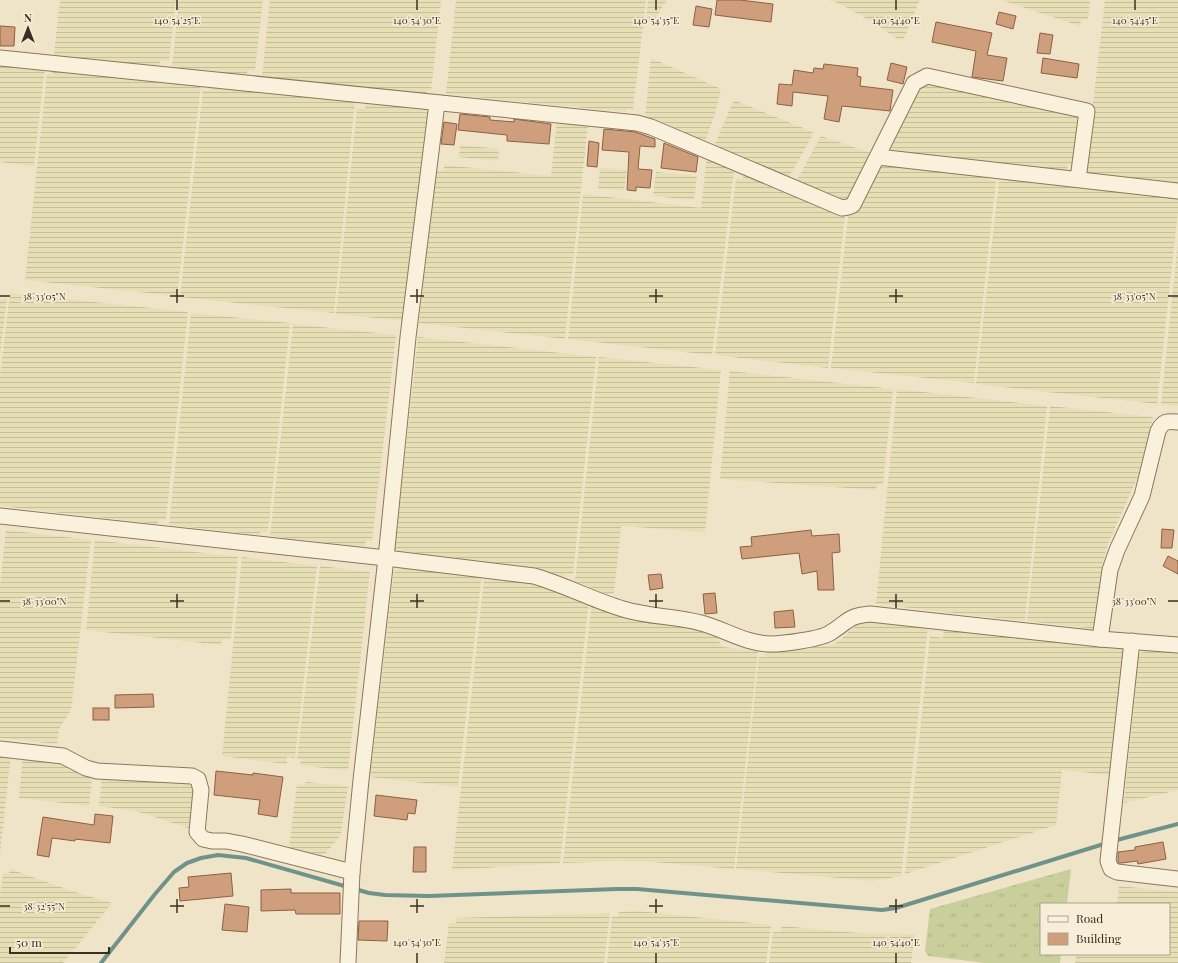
<svg xmlns="http://www.w3.org/2000/svg" width="1178" height="963" viewBox="0 0 1178 963" font-family="'Playfair Display',serif">
<style>
.farmland{fill:url(#farmland-rules)}
.grass{fill:url(#grass-tufts)}
.lines{fill:none;stroke-linecap:round;stroke-linejoin:round}
.stream{stroke:#6f938a;stroke-width:4}
.building{fill:#cf9f7d;stroke:#8d5f41}
.street-casing{stroke:#8d765c;stroke-width:17}
.street{stroke:#faf1dc;stroke-width:15}
.ticks{fill:none;stroke:#3d2e20;stroke-width:1.5}
.ticks-label{font-size:10px;text-anchor:middle;fill:#3d2e20;stroke:#f7eed8;stroke-width:3;stroke-linejoin:round;paint-order:stroke}
</style>
<defs>
<pattern id="farmland-rules" width="6" height="5" patternUnits="userSpaceOnUse"><rect width="6" height="5" fill="#e6deb5"/><path d="M0 2.5h6" fill="none" stroke="#c6bf9b"/></pattern>
<pattern id="grass-tufts" width="24" height="20" patternUnits="userSpaceOnUse"><rect width="24" height="20" fill="#c9cf9b"/><path d="M3 7l-1-3M5 7V3M7 7l1-3M15 17l-1-3M17 17v-4M19 17l1-3" fill="none" stroke="#aeb285"/></pattern>
</defs>
<rect width="100%" height="100%" fill="#f0e4c8"/>
<g class="farmland">
<path d="M60,0H176L169,61L160,60L159,66L54,55Z"/>
<path d="M179,0H263L255,71L247,70V75L172,67Z"/>
<path d="M270,0H441L431,91L427,90L426,94L262,77Z"/>
<path d="M456,0H646L633,110L626,109V112L446,94Z"/>
<path d="M648,0H667L653,22H646Z"/>
<path d="M829,0H920L904,38L899,40L871,21L838,3Z"/>
<path d="M1001,0H1090L1088,20H1081L1080,26Z"/>
<path d="M1105,0H1178V183L1085,173Z"/>
<path d="M651,58L721,89L715,114L705,142L667,124L645,116Z"/>
<path d="M0,61L45,66L34,166L0,162Z"/>
<path d="M53,67L201,84L177,296L25,280L47,74L52,75Z"/>
<path d="M930,82L1081,111L1076,165L1068,164L1067,171L890,151L919,86Z"/>
<path d="M209,85L355,101L334,313L180,297L203,90L209,91Z"/>
<path d="M734,100L813,132L811,138L789,177L714,146Z"/>
<path d="M366,102L424,109L429,114L405,321L336,314L357,108L365,109Z"/>
<path d="M557,120L588,123L565,339L419,323L436,170L444,171V165L551,176Z"/>
<path d="M821,136L874,154L847,201L797,180Z"/>
<path d="M460,145L499,149L498,161L459,157Z"/>
<path d="M707,156L734,170L712,355L568,339L583,194L701,208Z"/>
<path d="M891,163L989,174V180L996,181L974,383L831,368L848,217L855,211L880,167Z"/>
<path d="M600,168L627,170L624,191L598,188Z"/>
<path d="M656,172L697,176L694,200L653,196Z"/>
<path d="M743,173L845,215L828,368L715,355L736,178L743,179Z"/>
<path d="M1007,175L1178,195V211L1157,404L976,384L999,181L1006,182Z"/>
<path d="M1178,242V406L1161,404Z"/>
<path d="M10,293L188,312L166,520L159,519L158,524L0,506V376Z"/>
<path d="M7,298L0,356V300Z"/>
<path d="M191,313L290,323L268,532H260V535L169,525Z"/>
<path d="M293,324L396,335L372,541L366,540L365,547L270,536Z"/>
<path d="M418,337L596,357L573,574H568L562,577L539,568L395,550Z"/>
<path d="M599,357L721,370L705,532L621,526L614,593L607,594L575,581Z"/>
<path d="M730,371L893,389L883,484H877L876,490L720,479Z"/>
<path d="M897,389L1047,406L1025,621L876,604Z"/>
<path d="M1050,406L1153,417L1138,476L1108,544L1103,563L1102,586L1095,629L1027,621Z"/>
<path d="M6,530L91,540L71,710L59,729L57,744L0,738V586Z"/>
<path d="M95,540L238,557L231,639H222L221,645L86,630Z"/>
<path d="M242,557L317,566L295,758L287,757V764L222,756Z"/>
<path d="M320,566L370,572L348,771L300,765L301,759H297Z"/>
<path d="M402,566L482,573L458,787L370,777L394,571Z"/>
<path d="M493,574L542,580L589,600L560,863L452,870L484,580L491,581Z"/>
<path d="M592,601L712,632L717,637L722,647L758,651L734,869L654,862L617,861L563,863Z"/>
<path d="M865,621H874L928,626L901,876L873,881L736,869L759,657H766L767,651L827,646L838,642L857,625Z"/>
<path d="M944,628L1124,647L1111,775L1062,770L1056,825L905,874L930,636L943,638Z"/>
<path d="M1147,649L1178,652V790L1124,803L1139,654Z"/>
<path d="M0,753L11,754L0,855Z"/>
<path d="M23,755L49,758L92,777L89,806L19,798Z"/>
<path d="M102,778L193,781L194,792L191,829L136,811L99,806Z"/>
<path d="M306,782L348,786L341,833L338,839L326,853L321,855L289,847L297,784L305,785Z"/>
<path d="M10,869L75,892L112,903L63,963H0V895L3,873L9,874Z"/>
<path d="M1119,886L1178,892V963H1075L1076,954H1169V904H1117Z"/>
<path d="M639,911L771,925L766,963H607L612,917H618L619,912Z"/>
<path d="M610,913L604,963H444L449,923H456V918Z"/>
<path d="M782,926L858,933L915,934L911,963H769L773,932H781Z"/>
</g>
<path class="grass" d="M1071,869L1067,904H1041V954H1061L1060,963H985L928,956L925,951L930,909Z"/>
<g class="lines">
<g class="stream">
<path d="M1113,841L1178,824"/>
<path d="M101,963L155,894L174,872L187,863L201,858L218,855L246,858L369,893L385,895L429,896L617,889H637L882,910L896,908L1107,843"/>
</g>
</g>
<g class="building">
<path d="M717,0H740L773,4L771,22L715,15Z"/>
<path d="M696,6L712,9L709,27L693,25Z"/>
<path d="M999,12L1016,16L1013,29L996,24Z"/>
<path d="M936,22L992,33L987,55L1007,58L1003,81L972,77L976,51L932,42Z"/>
<path d="M0,26L15,27L14,46H0Z"/>
<path d="M1040,33L1053,35L1050,54L1037,53Z"/>
<path d="M1043,58L1079,64L1077,78L1041,73Z"/>
<path d="M891,63L907,67L903,84L887,80Z"/>
<path d="M824,64L858,68L857,76L861,77L860,86L893,90L890,111L842,106L839,122L824,119L828,96L793,92L792,106L777,104L779,84L792,85L794,70L813,73L814,68L823,69Z"/>
<path d="M460,114L490,117V120L514,122V119L551,124L549,144L507,141V135L458,130Z"/>
<path d="M444,122L457,124L454,145L441,144Z"/>
<path d="M604,129L635,132L655,139V147L640,146L638,169L652,170L650,188L636,187V191L627,190L629,152L602,150Z"/>
<path d="M589,141L599,143L597,167L587,166Z"/>
<path d="M664,143L698,157L696,172L661,168Z"/>
<path d="M1162,529L1174,530L1172,548H1161Z"/>
<path d="M811,530L812,536L839,534L840,552L832,553L834,590H818L817,571L802,574L799,553L742,559L740,547L752,546L751,537Z"/>
<path d="M1168,556L1178,561V574L1163,566Z"/>
<path d="M661,574L663,588L650,590L648,575Z"/>
<path d="M715,593L717,613L705,614L703,594Z"/>
<path d="M793,610L795,627L775,628L774,612Z"/>
<path d="M153,694L154,707L115,708V695Z"/>
<rect x="93" y="708" width="16" height="12"/>
<path d="M216,771L253,775V773L283,777L277,817L258,814L260,800L214,795Z"/>
<path d="M376,795L417,800L415,814L408,813L407,820L374,816Z"/>
<path d="M95,814L113,816L110,843L75,839V841L52,838L49,857L37,855L43,817L94,825Z"/>
<path d="M1163,842L1166,859L1138,864L1137,861L1121,863H1118V852L1135,850V847Z"/>
<path d="M414,847H426V872H413Z"/>
<path d="M231,873L233,896L180,901L179,888L189,887L188,877Z"/>
<path d="M291,889V893H340V914H296L295,910L261,911V890Z"/>
<path d="M225,904L249,907L247,932L222,930Z"/>
<path d="M359,921H388L387,941L358,940Z"/>
</g>
<g class="lines">
<g class="street-casing">
<g id="street">
<path d="M0,58L637,123L651,127L842,208L848,207L853,205L914,83L927,76L1087,111L1078,179"/>
<path d="M878,157L1178,191"/>
<path d="M0,516L386,558L534,576C565,585 593,600 623,609C648,617 676,616 701,623C724,629 746,644 771,644C783,644 821,639 830,633C848,622 847,616 870,614L1100,639L1178,645"/>
<path d="M1100,639L1110,570L1117,550L1142,496L1158,431C1163,421 1167,421 1178,422"/>
<path d="M1132,641L1108,861L1111,869L1117,872L1178,879"/>
<path d="M0,749L63,756L86,768L97,771L192,776L198,779L201,790L197,832L203,839L212,841H226L242,844L352,872"/>
<path d="M348,963L352,872L361,780L386,558L408,337L437,103"/>
</g>
</g>
<use href="#street" class="street"/>
</g>
<path class="ticks" d="M177,0V10M417,0V10M656,0V10M896,0V10M1135,0V10M177,289V303M417,289V303M656,289V303M896,289V303M0,296H10M170,296H184M410,296H424M649,296H663M889,296H903M1168,296H1178M177,594V608M417,594V608M656,594V608M896,594V608M0,601H10M170,601H184M410,601H424M649,601H663M889,601H903M1168,601H1178M177,899V913M417,899V913M656,899V913M896,899V913M0,906H10M170,906H184M410,906H424M649,906H663M889,906H903M417,953V963M656,953V963M896,953V963"/>
<g class="ticks-label">
<text x="177" y="24">140°54'25"E</text>
<text x="417" y="24">140°54'30"E</text>
<text x="656" y="24">140°54'35"E</text>
<text x="896" y="24">140°54'40"E</text>
<text x="1135" y="24">140°54'45"E</text>
<text x="44" y="300">38°33'05"N</text>
<text x="1134" y="300">38°33'05"N</text>
<text x="44" y="605">38°33'00"N</text>
<text x="1134" y="605">38°33'00"N</text>
<text x="44" y="910">38°32'55"N</text>
<text x="417" y="946">140°54'30"E</text>
<text x="656" y="946">140°54'35"E</text>
<text x="896" y="946">140°54'40"E</text>
</g>
<rect x="1040" y="903" width="130" height="52" fill="#f7eed8" stroke="#ada18e"/>
<rect x="1048" y="916" width="20" height="6" fill="#faf1dc" stroke="#ada18e"/>
<text x="1076" y="923" font-size="12" fill="#3d2e20">Road</text>
<rect x="1048" y="933" width="20" height="12" fill="#cf9f7d" stroke="#ada18e"/>
<text x="1076" y="943" font-size="12" fill="#3d2e20">Building</text>
<g transform="translate(28 28)" stroke="#f7eed8" stroke-width="3" paint-order="stroke">
<path d="M0-3L7 15L0 10L-7 15Z" fill="#3d2e20"/>
<text y="-6" font-size="11" font-weight="bold" text-anchor="middle" fill="#3d2e20">N</text>
</g>
<path d="M10 947v6h99v-6" fill="none" stroke="#3d2e20" stroke-width="2"/>
<text x="16" y="947" font-size="12" fill="#3d2e20" stroke="#f7eed8" stroke-width="3" paint-order="stroke">50 m</text>
</svg>
